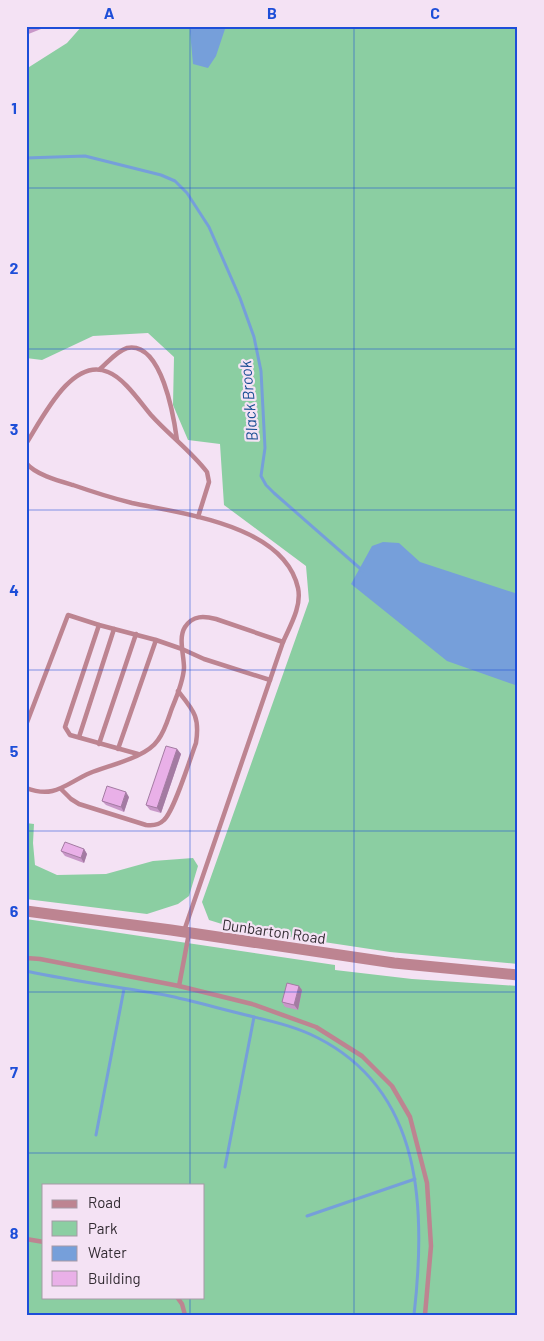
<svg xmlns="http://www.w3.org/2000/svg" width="544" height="1341" viewBox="0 0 544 1341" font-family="Barlow,sans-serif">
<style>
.green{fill:#8bcea2;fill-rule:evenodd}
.water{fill:#769fda}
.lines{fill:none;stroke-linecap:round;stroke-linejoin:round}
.stream{stroke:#769fda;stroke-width:3}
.service{stroke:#bd8491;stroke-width:4.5}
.tertiary{stroke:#bd8491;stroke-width:11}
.wall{fill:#c897c8}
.shaded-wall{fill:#a37ba2}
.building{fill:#e9b0e8;stroke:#a37ba2}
.grid{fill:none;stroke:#1d4ed8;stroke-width:1;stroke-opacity:0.55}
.labels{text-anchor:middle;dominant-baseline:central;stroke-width:4.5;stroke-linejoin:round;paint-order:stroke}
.street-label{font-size:15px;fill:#322b32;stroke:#f4e2f4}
.water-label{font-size:16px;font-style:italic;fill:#184d93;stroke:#f4e2f4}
.neatline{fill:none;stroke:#1d4ed8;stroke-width:2}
.grid-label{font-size:16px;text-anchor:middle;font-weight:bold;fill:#1d4ed8}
</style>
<rect width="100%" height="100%" fill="#f4e2f4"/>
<g class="green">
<path d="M82,26H518V964L390,952L238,929L209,920L202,902L309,601L306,566L224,505L220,444L188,440L173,405L174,357L148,333L93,336L42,360L26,358V69L67,43Z"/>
<path d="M26,823L34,824L33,843L35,865L57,875L106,874L153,861L193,858L198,866L189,896L178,904L147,914L26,899Z"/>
<path d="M26,919L335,965V970L412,979L518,986V1315H26ZM44,1185H204V1297H44Z"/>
</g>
<g class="water">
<path d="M191,26H226L216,56L208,68L193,64L190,31Z"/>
<path d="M383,542L399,543L420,562L518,594V686L447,661L351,584L372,546Z"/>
</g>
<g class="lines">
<g class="stream">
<path d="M26,158L85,156L161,175L175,181L187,193L209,227L240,298L254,337L261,371L265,448L261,476L266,485L274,493L363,571"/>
<path d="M26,971C72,981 119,987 165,995C189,1000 214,1007 238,1013C265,1020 293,1025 318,1038C424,1092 426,1211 414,1315"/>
<path d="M96,1135L124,989"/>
<path d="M225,1167L254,1017"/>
<path d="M307,1216L415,1179"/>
</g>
<g class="service">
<path d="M100,369C108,362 117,351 127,348C162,341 174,418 177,440"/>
<path d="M26,444C42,419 72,356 108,372C124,378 140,402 151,415C169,435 191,451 207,472L209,482L198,517"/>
<path d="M26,463C36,475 59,481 73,485C93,492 112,498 132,503C183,514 284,525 298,588C302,606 290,626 283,642L184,931"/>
<path d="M99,625L65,727L70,735L138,754"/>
<path d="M26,725L68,615L99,625L156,640L182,649L204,659L270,680"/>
<path d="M79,737L114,629"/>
<path d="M99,744L136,634"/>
<path d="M118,749L156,640"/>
<path d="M26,788C55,799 65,784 90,773C109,765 146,758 158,740C165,731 168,719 172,708C177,696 183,682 184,668C184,655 178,638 185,627C193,615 204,616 216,619L283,642"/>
<path d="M61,789L71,799L79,804L146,825C153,826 159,825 164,820C174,811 190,759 196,743C200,717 194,711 178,691"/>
<path d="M26,958L40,959L179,986L252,1004L316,1027L362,1056L392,1086L410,1117L427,1183L431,1246L425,1315"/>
<path d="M179,986L189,933"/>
<path d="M26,1239L44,1242"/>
<path d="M177,1297L182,1304L185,1315"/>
</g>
<path class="tertiary" d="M26,911L171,930L394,963L518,975"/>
</g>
<g class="wall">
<path d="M26,26H40L41,29L26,35Z"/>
<path d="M177,749L181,754L161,813L150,810L146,805Z"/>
<path d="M129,797L124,812L106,805L102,801Z"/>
<path d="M84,849L87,854L84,863L65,856L61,851Z"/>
<path d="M299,986L302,990L298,1010L285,1007L282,1002Z"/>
</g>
<g class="shaded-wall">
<path d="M177,749L181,754L161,813L157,808Z"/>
<path d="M126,792L129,797L124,812L121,807Z"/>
<path d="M84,849L87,854L84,863L81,858Z"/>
<path d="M299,986L302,990L298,1010L294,1005Z"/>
</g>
<g class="building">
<path d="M26,26H33L26,29Z"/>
<path d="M166,746L177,749L157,808L146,805Z"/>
<path d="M107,786L126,792L121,807L102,801Z"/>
<path d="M65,842L84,849L81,858L61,851Z"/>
<path d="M287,983L299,986L294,1005L282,1002Z"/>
</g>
<path class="grid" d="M190,26V1185M354,26V1315M26,188H518M26,349H518M26,510H518M26,670H518M26,831H518M26,992H518M26,1153H518M190,1297V1315"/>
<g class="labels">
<g class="street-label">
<text transform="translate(274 931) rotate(8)">Dunbarton Road</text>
</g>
<g class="water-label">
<text transform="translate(248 401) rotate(-95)">Black Brook</text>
</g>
</g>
<rect width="544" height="1341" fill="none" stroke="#f4e2f4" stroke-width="55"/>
<rect x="42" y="1184" width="162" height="115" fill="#f4e2f4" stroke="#a699a6"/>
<rect x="52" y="1200" width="25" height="8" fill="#bd8491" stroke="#a699a6"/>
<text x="88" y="1208" font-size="15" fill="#322b32">Road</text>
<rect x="52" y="1221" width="25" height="15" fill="#8bcea2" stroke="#a699a6"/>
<text x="88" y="1234" font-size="15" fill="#322b32">Park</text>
<rect x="52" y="1246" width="25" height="15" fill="#769fda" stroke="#a699a6"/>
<text x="88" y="1258" font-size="15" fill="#322b32">Water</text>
<rect x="52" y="1271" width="25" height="15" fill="#e9b0e8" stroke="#a699a6"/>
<text x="88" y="1284" font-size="15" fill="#322b32">Building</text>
<rect x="28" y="28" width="488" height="1286" class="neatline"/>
<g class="grid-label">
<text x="109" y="19">A</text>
<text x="272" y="19">B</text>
<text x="435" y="19">C</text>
<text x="14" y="114">1</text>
<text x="14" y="274">2</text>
<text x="14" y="435">3</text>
<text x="14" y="596">4</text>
<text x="14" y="757">5</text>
<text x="14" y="917">6</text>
<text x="14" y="1078">7</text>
<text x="14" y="1239">8</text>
</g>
</svg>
